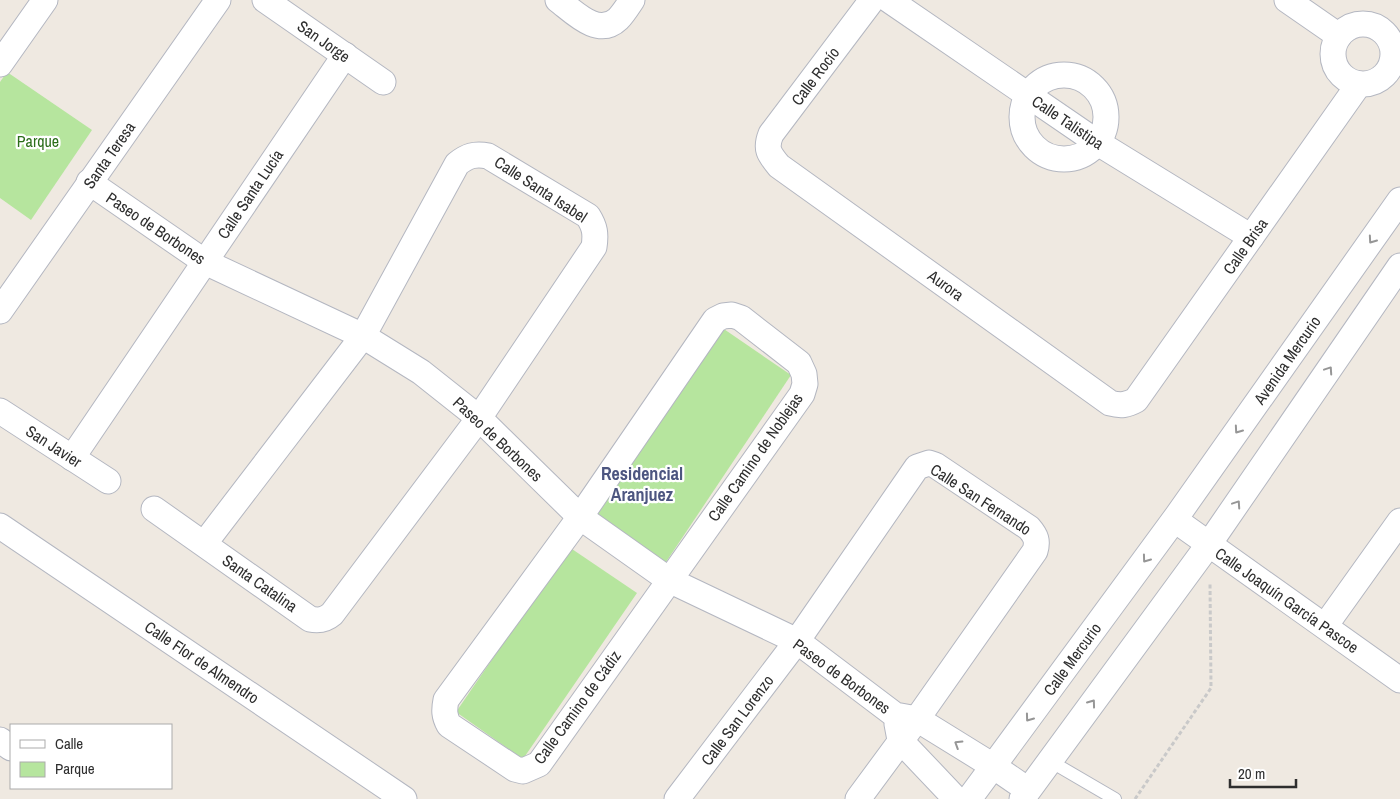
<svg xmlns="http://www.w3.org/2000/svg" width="1400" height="799" viewBox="0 0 1400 799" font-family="'Archivo Narrow',sans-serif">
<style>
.green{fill:#b6e59e}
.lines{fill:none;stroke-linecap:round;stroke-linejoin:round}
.lane-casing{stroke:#b4b7c1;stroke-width:14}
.street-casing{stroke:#b4b7c1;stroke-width:27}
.path{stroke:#c9c9c9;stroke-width:3;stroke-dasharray:4 2.5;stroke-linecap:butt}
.lane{stroke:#fff;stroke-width:12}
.street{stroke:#fff;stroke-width:25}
.oneway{stroke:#969696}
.labels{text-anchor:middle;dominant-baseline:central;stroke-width:4.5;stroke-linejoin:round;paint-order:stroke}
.street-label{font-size:16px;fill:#2e2e2e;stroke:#fff}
.park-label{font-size:16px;fill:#2c6e1b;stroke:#fff}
.neighbourhood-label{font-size:18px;font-weight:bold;fill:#4d5680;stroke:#fff}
</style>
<rect width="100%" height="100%" fill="#efe9e1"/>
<g class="green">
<path d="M7,72L92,130L31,220L0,198V82Z"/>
<path d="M718,325L791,375L664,565L591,515Z"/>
<path d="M569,547L637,593L523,759L456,712Z"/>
</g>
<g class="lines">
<g class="lane-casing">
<path id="lane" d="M1050,761L1115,799"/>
</g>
<g class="street-casing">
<g id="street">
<path d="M265,0L383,82"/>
<path d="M558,0C574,12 598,38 618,19C623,14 628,6 632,0"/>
<path d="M872,0L771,134C765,149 769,154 779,166L1110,403C1121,406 1127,405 1136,400L1359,84"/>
<path d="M889,0L1098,143L1251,237"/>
<path d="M1287,0L1339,36"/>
<circle cx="1363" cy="54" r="30"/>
<path d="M0,64L45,0"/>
<circle cx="1064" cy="117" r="42"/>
<path d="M89,182L205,262L363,336L421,372L479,418L580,517L669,580L797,641L895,715L917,719L993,766L1028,790"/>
<path d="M0,311L218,0"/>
<path d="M732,315L741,318L799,363L804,374L805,384L802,394L539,764L523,771L515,769L449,725C444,716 444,710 446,700L580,517L715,320L723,316Z"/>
<path d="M0,411L108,481"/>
<path d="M72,458L345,55"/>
<path d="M154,509L310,619C319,621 325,620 332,614L479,418L594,247C596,234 595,227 588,216L488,156C475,153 467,156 457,164L363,336L204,544"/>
<path d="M1175,520L1400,680"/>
<path d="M0,526L404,799"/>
<path d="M1325,626L1400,521"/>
<path d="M897,724L900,740L956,799"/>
<path d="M0,740L11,748"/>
<path d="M677,799L797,641L917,467L929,463L935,465L1029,528C1036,536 1038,541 1035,551L917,719L858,799"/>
<path d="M969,799L1177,516L1400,200"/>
<path d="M1022,799L1209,544L1400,266"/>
</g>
</g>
<path class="path" d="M1135,799L1211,688L1210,583"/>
<use href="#lane" class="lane"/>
<use href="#street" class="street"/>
</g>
<defs><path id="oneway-chevron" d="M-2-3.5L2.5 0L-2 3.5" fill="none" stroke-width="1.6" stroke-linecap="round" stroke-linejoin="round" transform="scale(1.25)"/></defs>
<g class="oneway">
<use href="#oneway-chevron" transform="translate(1372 240) rotate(125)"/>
<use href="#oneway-chevron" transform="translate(1329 370) rotate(-56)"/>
<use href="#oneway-chevron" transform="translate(1238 430) rotate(125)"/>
<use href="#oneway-chevron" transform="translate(1237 504) rotate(-56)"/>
<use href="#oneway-chevron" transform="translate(1146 559) rotate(126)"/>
<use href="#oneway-chevron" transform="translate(1092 703) rotate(-54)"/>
<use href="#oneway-chevron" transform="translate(1029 718) rotate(126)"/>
<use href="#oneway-chevron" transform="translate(958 744) rotate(-148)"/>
</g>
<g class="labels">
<g class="street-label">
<text transform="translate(324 41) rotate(35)">San Jorge</text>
<text transform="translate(815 76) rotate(-53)">Calle Rocío</text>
<text transform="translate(1068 122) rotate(34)">Calle Talistipa</text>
<text transform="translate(109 155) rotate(-55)">Santa Teresa</text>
<text transform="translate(541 189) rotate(33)">Calle Santa Isabel</text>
<text transform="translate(250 194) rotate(-56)">Calle Santa Lucía</text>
<text transform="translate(156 228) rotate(34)">Paseo de Borbones</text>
<text transform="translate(1245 246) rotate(-55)">Calle Brisa</text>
<text transform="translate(946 285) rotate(36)">Aurora</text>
<text transform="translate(1287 360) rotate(-55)">Avenida Mercurio</text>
<text transform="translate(498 439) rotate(43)">Paseo de Borbones</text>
<text transform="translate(54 446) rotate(33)">San Javier</text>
<text transform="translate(755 457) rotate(-55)">Calle Camino de Noblejas</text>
<text transform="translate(981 499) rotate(33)">Calle San Fernando</text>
<text transform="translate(260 583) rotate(35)">Santa Catalina</text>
<text transform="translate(1287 600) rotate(35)">Calle Joaquín García Pascoe</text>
<text transform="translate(1072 659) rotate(-54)">Calle Mercurio</text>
<text transform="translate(202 662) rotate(34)">Calle Flor de Almendro</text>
<text transform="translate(842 676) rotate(36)">Paseo de Borbones</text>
<text transform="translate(577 707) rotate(-54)">Calle Camino de Cádiz</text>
<text transform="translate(737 720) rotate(-53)">Calle San Lorenzo</text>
</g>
<g class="park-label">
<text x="38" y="141">Parque</text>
</g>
<g class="neighbourhood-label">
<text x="642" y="473">Residencial<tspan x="642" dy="21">Aranjuez</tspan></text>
</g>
</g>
<rect x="10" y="724" width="162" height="65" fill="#ffffff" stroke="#ababab"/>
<rect x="20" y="740" width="25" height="8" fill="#ffffff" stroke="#ababab"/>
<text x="55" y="749" font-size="15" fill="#2e2e2e">Calle</text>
<rect x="20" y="762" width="25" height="15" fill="#b6e59e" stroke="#ababab"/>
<text x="55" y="774" font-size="15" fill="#2e2e2e">Parque</text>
<path d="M1230 779v8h66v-8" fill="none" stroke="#2e2e2e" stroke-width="2.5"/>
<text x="1238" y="779" font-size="15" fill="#2e2e2e" stroke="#ffffff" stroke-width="4" paint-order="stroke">20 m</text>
</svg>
